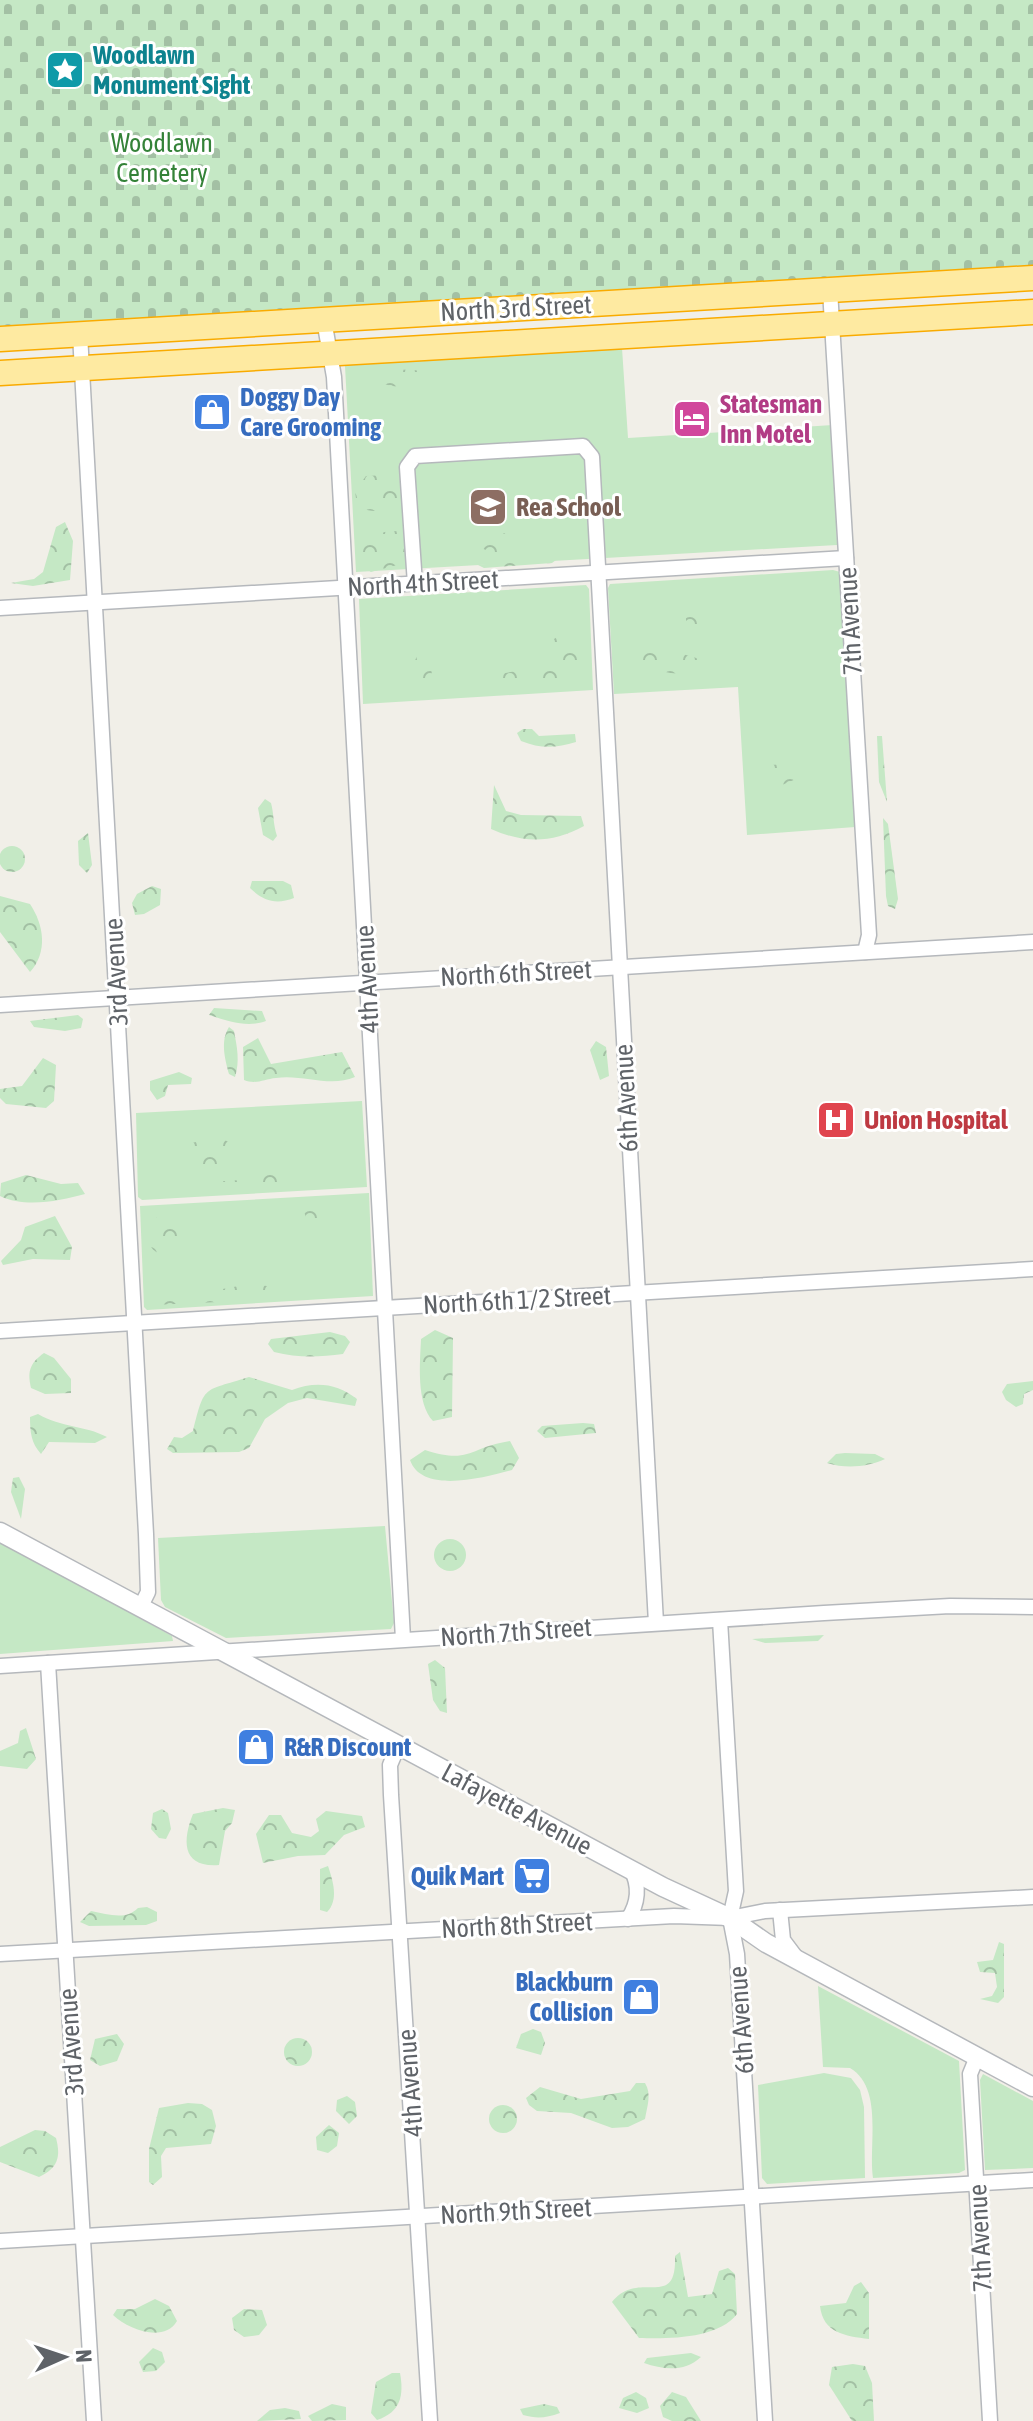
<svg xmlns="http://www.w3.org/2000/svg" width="1033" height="2421" viewBox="0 0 1033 2421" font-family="'Asap Condensed',sans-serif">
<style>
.grass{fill:#c5e8c5}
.forest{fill:url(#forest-crowns)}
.cemetery{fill:url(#cemetery-stones)}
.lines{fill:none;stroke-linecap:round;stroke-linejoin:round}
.minor-casing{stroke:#b5b8bc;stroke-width:17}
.tertiary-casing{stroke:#b5b8bc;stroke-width:21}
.trunk-casing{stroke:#f9ab00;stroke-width:27}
.minor{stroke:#fff;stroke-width:14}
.tertiary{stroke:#fff;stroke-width:18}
.trunk{stroke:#feeaa1;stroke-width:24}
.labels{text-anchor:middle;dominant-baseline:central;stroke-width:6;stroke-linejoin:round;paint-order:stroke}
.culture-label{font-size:26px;font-weight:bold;fill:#0d838f;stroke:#fff;text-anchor:start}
.park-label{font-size:26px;fill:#348238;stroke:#fff}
.street-label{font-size:26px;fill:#5f6368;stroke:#fff}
.shop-label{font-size:26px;font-weight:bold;fill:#366cbe;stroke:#fff;text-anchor:start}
.hotel-label{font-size:26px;font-weight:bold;fill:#b23c85;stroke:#fff;text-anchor:start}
.education-label{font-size:26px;font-weight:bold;fill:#785e54;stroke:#fff;text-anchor:start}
.health-label{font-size:26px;font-weight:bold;fill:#be3a42;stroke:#fff;text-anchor:start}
</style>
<defs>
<pattern id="forest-crowns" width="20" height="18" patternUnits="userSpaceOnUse" patternTransform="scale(2)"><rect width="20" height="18" fill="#c5e8c5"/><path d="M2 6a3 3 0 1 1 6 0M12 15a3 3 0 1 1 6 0" fill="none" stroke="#a3c0a4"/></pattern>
<pattern id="cemetery-stones" width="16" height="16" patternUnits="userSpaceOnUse" patternTransform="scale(2)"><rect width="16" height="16" fill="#c5e8c5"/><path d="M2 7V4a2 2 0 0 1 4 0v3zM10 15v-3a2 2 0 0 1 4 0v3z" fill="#a3c0a4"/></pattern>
</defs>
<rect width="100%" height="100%" fill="#f1efe8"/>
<g class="grass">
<path d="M622,348L628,438L833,425L837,545L356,572L345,366L352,362Z"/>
<path d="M833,570L840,572L841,578L855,827L747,835L738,687L614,694L608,588L610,584Z"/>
<path d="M586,585L589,589L593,690L363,704L359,599Z"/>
<path d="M362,1101L367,1187L142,1200L138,1197L136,1113Z"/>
<path d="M369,1193L373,1296L147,1310L144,1307L140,1206Z"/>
<path d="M385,1526L394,1623L391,1629L226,1638L165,1607L161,1600L158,1538Z"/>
<path d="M0,1541L172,1636L173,1641L0,1654Z"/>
<path d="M818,1986L959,2061L965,2170L959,2173L873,2178C868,2146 884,2088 850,2068L823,2067Z"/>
<path d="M824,2073L851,2078L860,2090L864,2107L865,2178L767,2184L762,2178L758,2085Z"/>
<path d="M983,2074L1033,2101V2168L985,2170L980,2080Z"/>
</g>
<g class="forest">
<path d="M391,369L431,371L433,378C413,386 397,391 377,381L379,374Z"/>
<path d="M387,475L403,485L410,497C392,508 377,517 357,506L355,491L366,476Z"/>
<path d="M65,522L73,541L70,580L33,586L11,583L34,579L43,572L56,527Z"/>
<path d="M398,531L415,538L421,550L412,561L371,572L362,567V545C373,532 382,532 398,531Z"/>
<path d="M509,533L517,541L509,553L491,552L481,548V542L488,535Z"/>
<path d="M544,557L556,560L552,563L484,568L478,565Z"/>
<path d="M696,604L703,619V644H696L686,622V608Z"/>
<path d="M563,633L574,641L583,675L569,684L503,688L500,674L543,666L552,656L548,643Z"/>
<path d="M642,642L703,660L708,669C682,678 649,675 632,650Z"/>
<path d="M420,649L428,652L432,674L431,690L426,695L420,692L414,663Z"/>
<path d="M523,729H532L539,736L575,734L576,742C556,748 541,749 521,741L517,733Z"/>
<path d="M877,736H882L887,802L879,782Z"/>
<path d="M788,764L797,770L796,779L782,785L768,784L765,776L770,765Z"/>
<path d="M494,785L506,811L521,815L581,816L584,826C552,843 525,844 491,829Z"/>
<path d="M265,799L271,803C274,814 273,824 277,836L273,841L263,835L258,808Z"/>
<path d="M883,818L888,824L898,899L895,909L888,906L886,896Z"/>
<path d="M88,833L92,865L87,873L79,865L78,841Z"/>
<circle cx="12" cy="859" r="13"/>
<path d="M252,881H283L291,885L294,898C276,905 263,901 250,888Z"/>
<path d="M152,886L161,889L160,905L144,914L135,915L132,903L137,894Z"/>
<path d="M0,896L30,904C44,925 48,952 30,972L0,932Z"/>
<path d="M214,1008L262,1011L266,1021C247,1028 228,1021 209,1015Z"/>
<path d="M78,1015L83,1019L81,1028L65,1031L34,1027L30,1021Z"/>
<path d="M229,1027L234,1031C237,1047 240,1061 235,1077L229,1074C225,1059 220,1041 229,1027Z"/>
<path d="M258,1038L271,1064L342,1052L355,1077C330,1088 303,1074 276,1078C264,1079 256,1085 244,1080L243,1047Z"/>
<path d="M596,1041L606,1047L609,1076L600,1080L590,1050Z"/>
<path d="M43,1058L56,1065L54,1101L46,1108L6,1104L0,1098V1089L22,1086Z"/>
<path d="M179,1072L192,1078L191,1084L168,1085L165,1096L157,1100L150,1090V1081Z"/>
<path d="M218,1136L230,1143L228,1159L215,1169L198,1166L190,1154L192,1143Z"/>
<path d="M286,1166L292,1172L288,1182C267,1189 230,1197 210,1188L212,1182L240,1180Z"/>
<path d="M26,1175L61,1184L78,1183L85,1194C60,1201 25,1208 0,1196L1,1183Z"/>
<path d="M319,1202L328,1205L330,1217L317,1222L307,1220L303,1209L308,1203Z"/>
<circle cx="167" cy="1235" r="20"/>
<path d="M55,1216L72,1247L70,1260L33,1259L3,1265L1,1261L21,1240L25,1227Z"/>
<path d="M250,1284L267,1286L271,1291L269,1296L262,1300L153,1305L150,1302L151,1295L158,1291L189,1295Z"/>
<path d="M435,1330L453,1338L452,1417L433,1421C416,1403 420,1363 421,1339Z"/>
<path d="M330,1332L345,1336L350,1342L343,1354C319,1357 298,1358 274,1352L268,1344L271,1339Z"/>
<path d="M44,1353L54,1358L71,1379V1393L45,1394L31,1388C27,1371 30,1363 44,1353Z"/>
<path d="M249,1377L292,1390C315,1381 337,1383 357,1399L355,1406L307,1398L288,1403L265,1419L249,1448L239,1452L173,1453L167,1449L174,1437L182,1438L193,1431C205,1384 202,1392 249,1377Z"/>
<path d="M1033,1381V1390L1024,1394L1023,1404L1016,1407L1006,1400L1002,1392L1007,1384Z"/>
<path d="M38,1414C62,1428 84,1425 107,1437L95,1443L49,1442L41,1454C31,1443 30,1432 30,1417Z"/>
<path d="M583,1423L594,1424L596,1433L545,1438L537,1431L542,1426Z"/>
<path d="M510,1441L519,1458L512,1470C486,1477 422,1495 410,1460L425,1450C471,1465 469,1447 510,1441Z"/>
<path d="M845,1453L875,1454L885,1459C868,1467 846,1469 827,1463L836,1454Z"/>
<path d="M19,1477L25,1489L21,1519L11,1492L13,1478Z"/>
<circle cx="450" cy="1555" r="16"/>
<path d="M824,1635L818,1641L765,1643L752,1639Z"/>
<path d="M435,1660L445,1668L447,1713L440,1711L433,1700L428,1664Z"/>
<path d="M26,1728L36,1759L27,1769L0,1766V1751L18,1743L20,1731Z"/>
<path d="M223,1808L235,1810L232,1823L225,1831L219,1865C182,1868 182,1841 193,1814Z"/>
<path d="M162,1809L168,1813L171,1829L166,1839L159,1838L151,1829L153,1813Z"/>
<path d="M326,1811L362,1816L365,1827L344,1835L325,1855L298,1856L263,1863L256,1834L269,1815H281L292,1833L311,1837L319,1831L316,1819Z"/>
<path d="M328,1866C333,1881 339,1900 327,1912L320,1910V1869Z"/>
<path d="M147,1907L157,1912V1921L146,1925L89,1926L80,1922L91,1911C108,1914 125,1921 138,1908Z"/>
<path d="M999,1942L1004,1944V1997L998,2003L980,1999L992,1996L997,1987L995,1973L980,1972L977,1962L993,1960Z"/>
<path d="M533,2029L541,2032L545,2043L541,2055L516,2048L521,2034Z"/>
<path d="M117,2034L124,2044L117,2061L100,2066L90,2060L95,2039Z"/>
<circle cx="298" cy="2052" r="14"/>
<path d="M636,2083H645C652,2094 647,2107 645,2119L628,2127L612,2128L571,2113L537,2111L529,2105L526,2098L540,2087L581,2099L630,2091Z"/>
<path d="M347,2096L355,2102L357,2116L349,2124L336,2111L337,2100Z"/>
<path d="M188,2103L202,2104L212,2110L216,2126L211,2144L166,2148L161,2156L162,2177L153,2185L149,2182V2149L159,2108Z"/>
<circle cx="503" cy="2119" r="14"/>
<path d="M329,2125L339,2133L337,2146L328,2153L317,2150L316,2137Z"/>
<path d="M35,2130L45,2131L56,2138C61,2157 58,2168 39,2177L0,2162V2147Z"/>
<path d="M680,2252L688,2297L712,2294L719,2271L728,2268L735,2274L737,2314C718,2339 668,2339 639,2338L612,2302C639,2268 677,2312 675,2256Z"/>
<path d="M861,2282L869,2293V2339C845,2336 823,2333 820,2306L846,2303L854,2286Z"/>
<path d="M155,2299L169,2306L177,2321C164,2343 129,2330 113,2315L117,2309H135Z"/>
<path d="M244,2309L262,2310L267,2325L259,2335L244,2337L234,2330L232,2318Z"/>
<path d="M153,2348L162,2352L165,2362L156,2371L143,2372L139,2362Z"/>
<path d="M691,2353L701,2357C685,2372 664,2370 644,2363L647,2358Z"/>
<path d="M853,2364L865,2366L872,2383L874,2421H852L829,2385L832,2367Z"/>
<path d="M392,2373H400C404,2395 401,2412 377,2420L371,2413L376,2382Z"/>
<path d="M636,2392L646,2398L649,2408L637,2413L619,2408L623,2398Z"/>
<path d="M672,2392L686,2397L701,2421H672L663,2417L660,2406Z"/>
<path d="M332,2404L346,2407V2420L312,2421L308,2416Z"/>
<path d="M544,2404L557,2407L560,2413C546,2418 537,2419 523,2415L520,2409Z"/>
<path d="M285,2408L299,2411L301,2419L257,2421L270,2410Z"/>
</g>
<path class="cemetery" d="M0,0H1033V265L0,326Z"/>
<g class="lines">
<g class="minor-casing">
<g id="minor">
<path d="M830,290L869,935L865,952"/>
<path d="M324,320L334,377L403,1639"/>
<path d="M80,334L146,1534L148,1592L140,1608"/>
<path d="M415,584L407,467L415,456L583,446L592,457L656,1623"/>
<path d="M0,608L846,558"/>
<path d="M0,1005L1033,942"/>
<path d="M0,1331L1033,1269"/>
<path d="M720,1620L736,1891L730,1918L737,1954L765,2421"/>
<path d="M48,1663L94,2421"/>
<path d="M0,1666L824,1613L950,1606L1033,1607"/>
<path d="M398,1746L390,1765L391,1795L430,2421"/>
<path d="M780,1910L783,1940L795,1956"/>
<path d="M628,1919C638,1904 640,1886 631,1869"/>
<path d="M0,1954L674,1916L730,1918L765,1911L1033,1897"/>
<path d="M977,2057L970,2074L990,2421"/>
<path d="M0,2241L1033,2180"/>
</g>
</g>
<g class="tertiary-casing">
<path id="tertiary" d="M0,1532L663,1887L730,1918L766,1943L1033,2087"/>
</g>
<g class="trunk-casing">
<g id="trunk">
<path d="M0,339L1033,278"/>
<path d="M0,373L1033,312"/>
</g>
</g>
<use href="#minor" class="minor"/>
<use href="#tertiary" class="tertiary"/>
<use href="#trunk" class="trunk"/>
</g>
<defs>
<g id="sight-square" transform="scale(2)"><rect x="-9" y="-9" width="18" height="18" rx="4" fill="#0f9aa8" stroke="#fff"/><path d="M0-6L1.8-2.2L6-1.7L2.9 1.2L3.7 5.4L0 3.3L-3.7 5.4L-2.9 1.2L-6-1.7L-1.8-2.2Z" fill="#fff"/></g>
<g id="shop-square" transform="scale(2)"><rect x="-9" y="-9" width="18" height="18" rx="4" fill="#3f7fe0" stroke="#fff"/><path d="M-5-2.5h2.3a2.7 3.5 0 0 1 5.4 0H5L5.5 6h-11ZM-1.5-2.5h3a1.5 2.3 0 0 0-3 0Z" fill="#fff"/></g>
<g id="hotel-square" transform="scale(2)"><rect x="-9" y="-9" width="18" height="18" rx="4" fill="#d1479c" stroke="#fff"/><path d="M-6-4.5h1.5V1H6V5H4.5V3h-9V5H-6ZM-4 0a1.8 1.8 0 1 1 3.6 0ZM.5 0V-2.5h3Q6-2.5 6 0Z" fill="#fff"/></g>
<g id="school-square" transform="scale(2)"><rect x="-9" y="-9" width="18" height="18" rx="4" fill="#8d6e63" stroke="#fff"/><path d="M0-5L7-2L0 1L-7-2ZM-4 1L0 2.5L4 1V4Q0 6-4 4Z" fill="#fff"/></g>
<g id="hospital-square" transform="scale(2)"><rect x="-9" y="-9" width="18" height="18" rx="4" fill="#e0444e" stroke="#fff"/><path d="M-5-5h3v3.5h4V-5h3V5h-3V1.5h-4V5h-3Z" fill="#fff"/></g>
<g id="supermarket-square" transform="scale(2)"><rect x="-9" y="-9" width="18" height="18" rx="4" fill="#3f7fe0" stroke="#fff"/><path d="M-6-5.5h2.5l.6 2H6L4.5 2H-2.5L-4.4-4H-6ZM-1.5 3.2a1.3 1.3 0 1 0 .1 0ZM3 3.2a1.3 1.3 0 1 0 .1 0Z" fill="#fff"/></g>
</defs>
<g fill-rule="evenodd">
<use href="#sight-square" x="65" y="70"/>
<use href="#shop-square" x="212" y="412"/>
<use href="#hotel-square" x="692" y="419"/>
<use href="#school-square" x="488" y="507"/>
<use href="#hospital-square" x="836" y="1120"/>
<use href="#shop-square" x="256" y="1747"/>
<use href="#supermarket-square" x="532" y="1876"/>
<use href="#shop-square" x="641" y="1997"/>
</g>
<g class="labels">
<g class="culture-label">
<text x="93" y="55">Woodlawn<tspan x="93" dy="30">Monument Sight</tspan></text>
</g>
<g class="park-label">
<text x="162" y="143">Woodlawn<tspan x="162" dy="30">Cemetery</tspan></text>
</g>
<g class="street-label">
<text transform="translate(516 308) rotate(-3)">North 3rd Street</text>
<text transform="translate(423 583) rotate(-3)">North 4th Street</text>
<text transform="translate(850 621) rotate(-93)">7th Avenue</text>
<text transform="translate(116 972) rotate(-93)">3rd Avenue</text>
<text transform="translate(516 973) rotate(-3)">North 6th Street</text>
<text transform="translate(367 979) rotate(-93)">4th Avenue</text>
<text transform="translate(626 1098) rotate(-93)">6th Avenue</text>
<text transform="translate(517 1300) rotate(-3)">North 6th 1/2 Street</text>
<text transform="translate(516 1632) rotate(-4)">North 7th Street</text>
<text transform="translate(517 1809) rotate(28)">Lafayette Avenue</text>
<text transform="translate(517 1925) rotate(-3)">North 8th Street</text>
<text transform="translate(741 2020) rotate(-94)">6th Avenue</text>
<text transform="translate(71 2042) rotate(-94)">3rd Avenue</text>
<text transform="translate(410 2083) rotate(-94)">4th Avenue</text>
<text transform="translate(516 2211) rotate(-3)">North 9th Street</text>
<text transform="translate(980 2238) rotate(-93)">7th Avenue</text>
</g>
<g class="shop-label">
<text x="240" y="397">Doggy Day<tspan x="240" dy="30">Care Grooming</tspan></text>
<text x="284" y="1747">R&amp;R Discount</text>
<text x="504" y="1876" text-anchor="end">Quik Mart</text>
<text x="613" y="1982" text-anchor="end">Blackburn<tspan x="613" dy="30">Collision</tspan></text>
</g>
<g class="hotel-label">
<text x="720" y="404">Statesman<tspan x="720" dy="30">Inn Motel</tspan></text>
</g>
<g class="education-label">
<text x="516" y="507">Rea School</text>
</g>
<g class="health-label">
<text x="864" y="1120">Union Hospital</text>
</g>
</g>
<g transform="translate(64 2357) rotate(87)" stroke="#ffffff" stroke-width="6" paint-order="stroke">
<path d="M0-6L14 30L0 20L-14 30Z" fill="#5f6368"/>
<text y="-12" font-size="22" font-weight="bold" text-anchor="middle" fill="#5f6368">N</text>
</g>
</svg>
